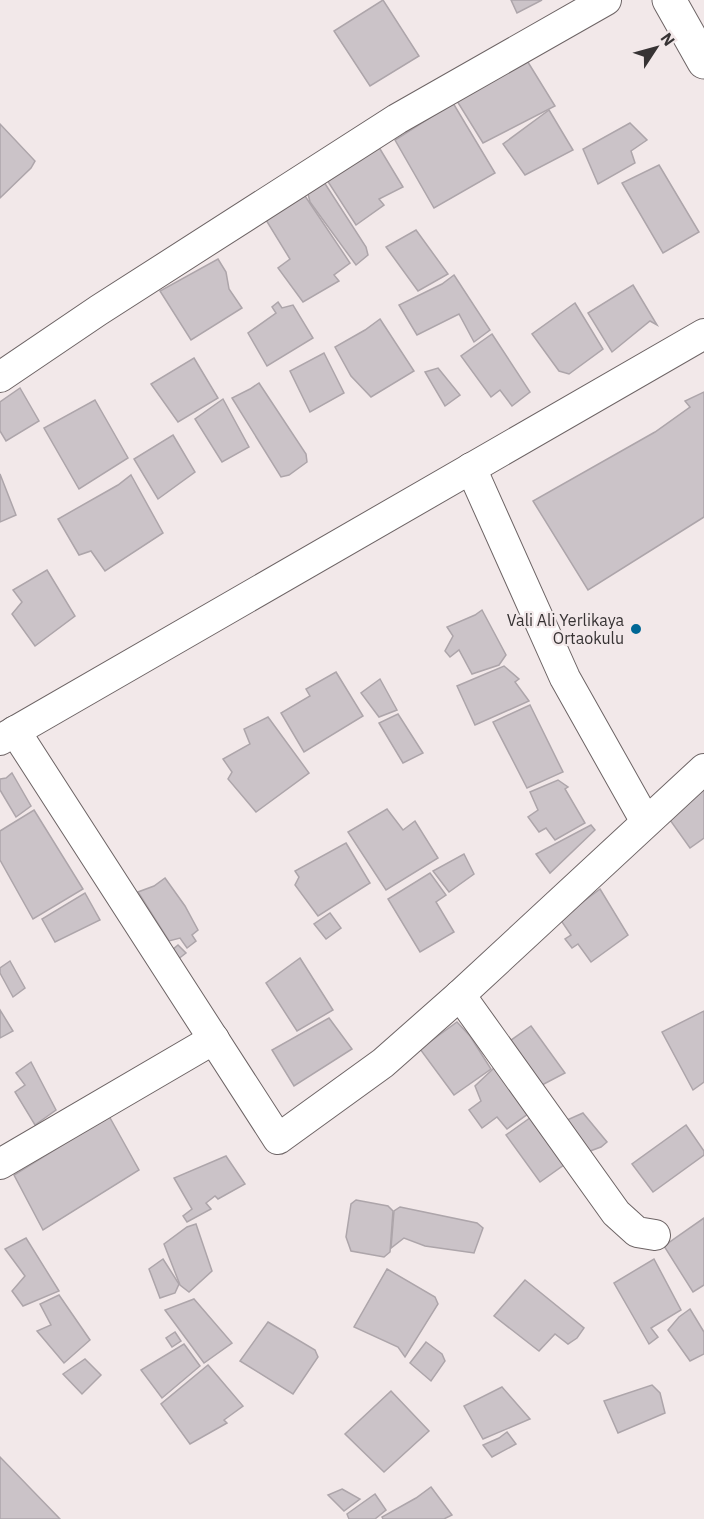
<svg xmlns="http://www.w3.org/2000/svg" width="704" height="1519" viewBox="0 0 704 1519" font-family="'IBM Plex Sans',sans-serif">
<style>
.building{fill:#cbc3c8;stroke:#ada5aa;stroke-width:1.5}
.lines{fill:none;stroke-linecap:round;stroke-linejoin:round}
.street-casing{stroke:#6d6465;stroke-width:32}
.secondary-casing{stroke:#6d6465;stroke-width:35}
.street{stroke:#fff;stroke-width:30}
.secondary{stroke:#fff;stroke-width:33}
.poi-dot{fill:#006795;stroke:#f2e8e9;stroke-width:2}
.labels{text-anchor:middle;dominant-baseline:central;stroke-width:4.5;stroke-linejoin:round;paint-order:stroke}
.poi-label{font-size:16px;fill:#373334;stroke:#f2e8e9;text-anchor:end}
</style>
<rect width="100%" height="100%" fill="#f2e8e9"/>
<g class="building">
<path d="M383,0L419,56L370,86L334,31Z"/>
<path d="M511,0H542L517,13Z"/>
<path d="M526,59L555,106L483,143L457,101Z"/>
<path d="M453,103L495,173L434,208L395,140Z"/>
<path d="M549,110L573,150L525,175L503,144Z"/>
<path d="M630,123L647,140L631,151L635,163L598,184L583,149Z"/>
<path d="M0,124L35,161L31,168L0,198Z"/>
<path d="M377,144L403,187L379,199L384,205L356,225L325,177Z"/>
<path d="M659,165L699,232L663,253L622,183Z"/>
<path d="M322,179L366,247L368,255L356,265L310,202L307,190Z"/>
<path d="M303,193L350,263L334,275L339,281L303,302L278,268L290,259L266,220Z"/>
<path d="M416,230L448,274L418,291L386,247Z"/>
<path d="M218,259L226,272L229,289L242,308L191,340L160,291Z"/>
<path d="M454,275L490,330L474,342L459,314L417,335L399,305L442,284Z"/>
<path d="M633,285L657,325L650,321L612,352L588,313Z"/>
<path d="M278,302L282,308L293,305L313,338L267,366L248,333L276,313L272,307Z"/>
<path d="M575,303L603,349L569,374L559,371L532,334Z"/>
<path d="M380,319L414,371L371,397L351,376L335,347L365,330Z"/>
<path d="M492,334L530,392L512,406L500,390L491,397L461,356Z"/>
<path d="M324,353L344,393L310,412L290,371Z"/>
<path d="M194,358L218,398L178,422L151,384Z"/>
<path d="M438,368L460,395L445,406L425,372Z"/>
<path d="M259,383L306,454L307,462L289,475L281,477L232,398L250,389Z"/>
<path d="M20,388L39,421L6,441L0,431V402Z"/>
<path d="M704,392V517L588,590L533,501L655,432L690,407L685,401Z"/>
<path d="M223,399L249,447L222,462L195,419Z"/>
<path d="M95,400L128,458L79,489L44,428Z"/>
<path d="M173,435L195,472L158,499L134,459Z"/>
<path d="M0,474L16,515L0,522Z"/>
<path d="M131,475L163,533L105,571L91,551L79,555L58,519L118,485Z"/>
<path d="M47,570L75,616L35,646L12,614L22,602L13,590Z"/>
<path d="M482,610L506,655L499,665L472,674L459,650L450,657L445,651L453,636L447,627L475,615Z"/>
<path d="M504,666L519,679L515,682L529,701L475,725L457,686Z"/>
<path d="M336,672L363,716L304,752L281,713L310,696L306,689Z"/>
<path d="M380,679L397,710L379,717L361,693Z"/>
<path d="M530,705L563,772L527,788L493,722Z"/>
<path d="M398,714L423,753L403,763L379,723Z"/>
<path d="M268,717L309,773L256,812L228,779L232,772L223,759L250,744L244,729Z"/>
<path d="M12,773L31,806L16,817L0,790V779L6,778Z"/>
<path d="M558,780L568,787L565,789L585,823L555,840L546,828L539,832L528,817L538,810L530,792Z"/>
<path d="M704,785V838L690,848L665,813Z"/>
<path d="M387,809L403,830L415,821L438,858L386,890L348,832Z"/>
<path d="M34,810L83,889L33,919L0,860V831Z"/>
<path d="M591,825L595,830L550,873L536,854Z"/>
<path d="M346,843L370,883L318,916L295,885L299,877L295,871Z"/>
<path d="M464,854L474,874L449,892L433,871Z"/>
<path d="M430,873L446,895L436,902L454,932L420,952L388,899Z"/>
<path d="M165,878L185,906L198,930L192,935L196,941L187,948L180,938L169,941L138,892L154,886Z"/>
<path d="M600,889L628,935L591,962L578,944L572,948L565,939L571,935L560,919Z"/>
<path d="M85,893L100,920L55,942L42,919Z"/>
<path d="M330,913L341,928L326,939L314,924Z"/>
<path d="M178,945L186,953L177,960L171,951Z"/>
<path d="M300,958L333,1010L297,1031L266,983Z"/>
<path d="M10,961L25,988L13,997L0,973V968Z"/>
<path d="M0,1010L13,1031L0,1038Z"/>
<path d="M704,1011V1082L693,1090L662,1032Z"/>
<path d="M329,1018L352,1049L294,1086L272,1050Z"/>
<path d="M457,1022L470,1036L491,1069L454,1095L420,1049Z"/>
<path d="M531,1026L565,1073L542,1085L507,1043Z"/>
<path d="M31,1062L56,1110L35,1125L15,1092L25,1085L16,1073Z"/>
<path d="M495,1067L532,1111L507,1129L497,1117L482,1128L469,1110L481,1101L475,1086Z"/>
<path d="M583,1113L607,1142L601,1147L590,1151L567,1120Z"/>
<path d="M534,1115L568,1162L540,1182L506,1135Z"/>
<path d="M109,1116L139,1170L43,1230L14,1175Z"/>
<path d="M686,1125L704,1151V1155L653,1192L632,1164Z"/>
<path d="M226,1156L245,1184L218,1199L215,1196L206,1203L211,1209L187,1222L183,1216L192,1209L174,1178Z"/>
<path d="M356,1200L388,1206L393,1211L390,1252L384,1257L351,1251L346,1237L351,1204Z"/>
<path d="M400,1207L477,1223L483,1228L474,1253L425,1246L404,1238L391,1248L394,1211Z"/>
<path d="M704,1218V1285L693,1292L664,1246Z"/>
<path d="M196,1224L212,1271L189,1292L180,1285L164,1244L187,1227Z"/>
<path d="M26,1238L59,1291L23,1306L12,1291L25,1276L5,1249Z"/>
<path d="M163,1259L179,1284L175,1293L160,1298L149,1269Z"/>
<path d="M654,1259L681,1310L651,1328L658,1337L649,1344L614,1283Z"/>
<path d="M387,1269L435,1297L438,1304L405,1357L398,1347L354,1327Z"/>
<path d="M525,1280L584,1328L577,1338L568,1344L555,1334L539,1351L494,1316Z"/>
<path d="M59,1295L90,1340L64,1363L37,1331L51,1325L40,1304Z"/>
<path d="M194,1299L232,1343L204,1363L165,1310Z"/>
<path d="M690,1309L704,1332V1354L690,1361L668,1330L679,1317Z"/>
<path d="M268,1322L315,1350L318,1357L293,1394L240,1361Z"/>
<path d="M175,1332L181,1341L172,1347L166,1338Z"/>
<path d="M426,1342L442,1354L445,1361L431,1381L410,1363Z"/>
<path d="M184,1344L200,1366L162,1398L141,1370Z"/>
<path d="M85,1359L101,1375L82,1394L63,1374Z"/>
<path d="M208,1365L243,1406L224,1420L227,1423L190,1444L161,1404Z"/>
<path d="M652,1385L660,1393L665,1413L618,1433L604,1401Z"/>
<path d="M502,1387L530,1419L483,1439L464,1406Z"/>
<path d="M391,1391L429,1431L384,1472L345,1434Z"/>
<path d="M507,1432L516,1444L492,1457L483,1445L499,1438Z"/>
<path d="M0,1457L60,1519H0Z"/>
<path d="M431,1487L452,1515L444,1519H383L382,1517L416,1498Z"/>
<path d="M342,1489L360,1499L344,1511L328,1495Z"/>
<path d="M375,1494L386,1510L375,1519H349L347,1514Z"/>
</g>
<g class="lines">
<g class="street-casing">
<g id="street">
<path d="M0,377L99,310L397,119L606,0"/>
<path d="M471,468L565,678L646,822"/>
<path d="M15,731L278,1139L383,1063L460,995L704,769"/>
<path d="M0,740L704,334"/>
<path d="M460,995L616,1213L637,1232L655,1235"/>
<path d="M0,1164L214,1039"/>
</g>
</g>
<g class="secondary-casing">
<path id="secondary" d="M669,0L704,62"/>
</g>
<use href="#street" class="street"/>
<use href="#secondary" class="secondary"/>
</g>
<circle class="poi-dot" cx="636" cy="629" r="6"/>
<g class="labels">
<g class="poi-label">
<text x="624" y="620">Vali Ali Yerlikaya<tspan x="624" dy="18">Ortaokulu</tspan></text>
</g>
</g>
<g transform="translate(656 48) rotate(54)" stroke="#f2e8e9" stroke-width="4.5" paint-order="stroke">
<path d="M0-4.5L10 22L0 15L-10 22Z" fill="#373334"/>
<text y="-9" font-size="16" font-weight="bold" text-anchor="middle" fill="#373334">N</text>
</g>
</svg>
